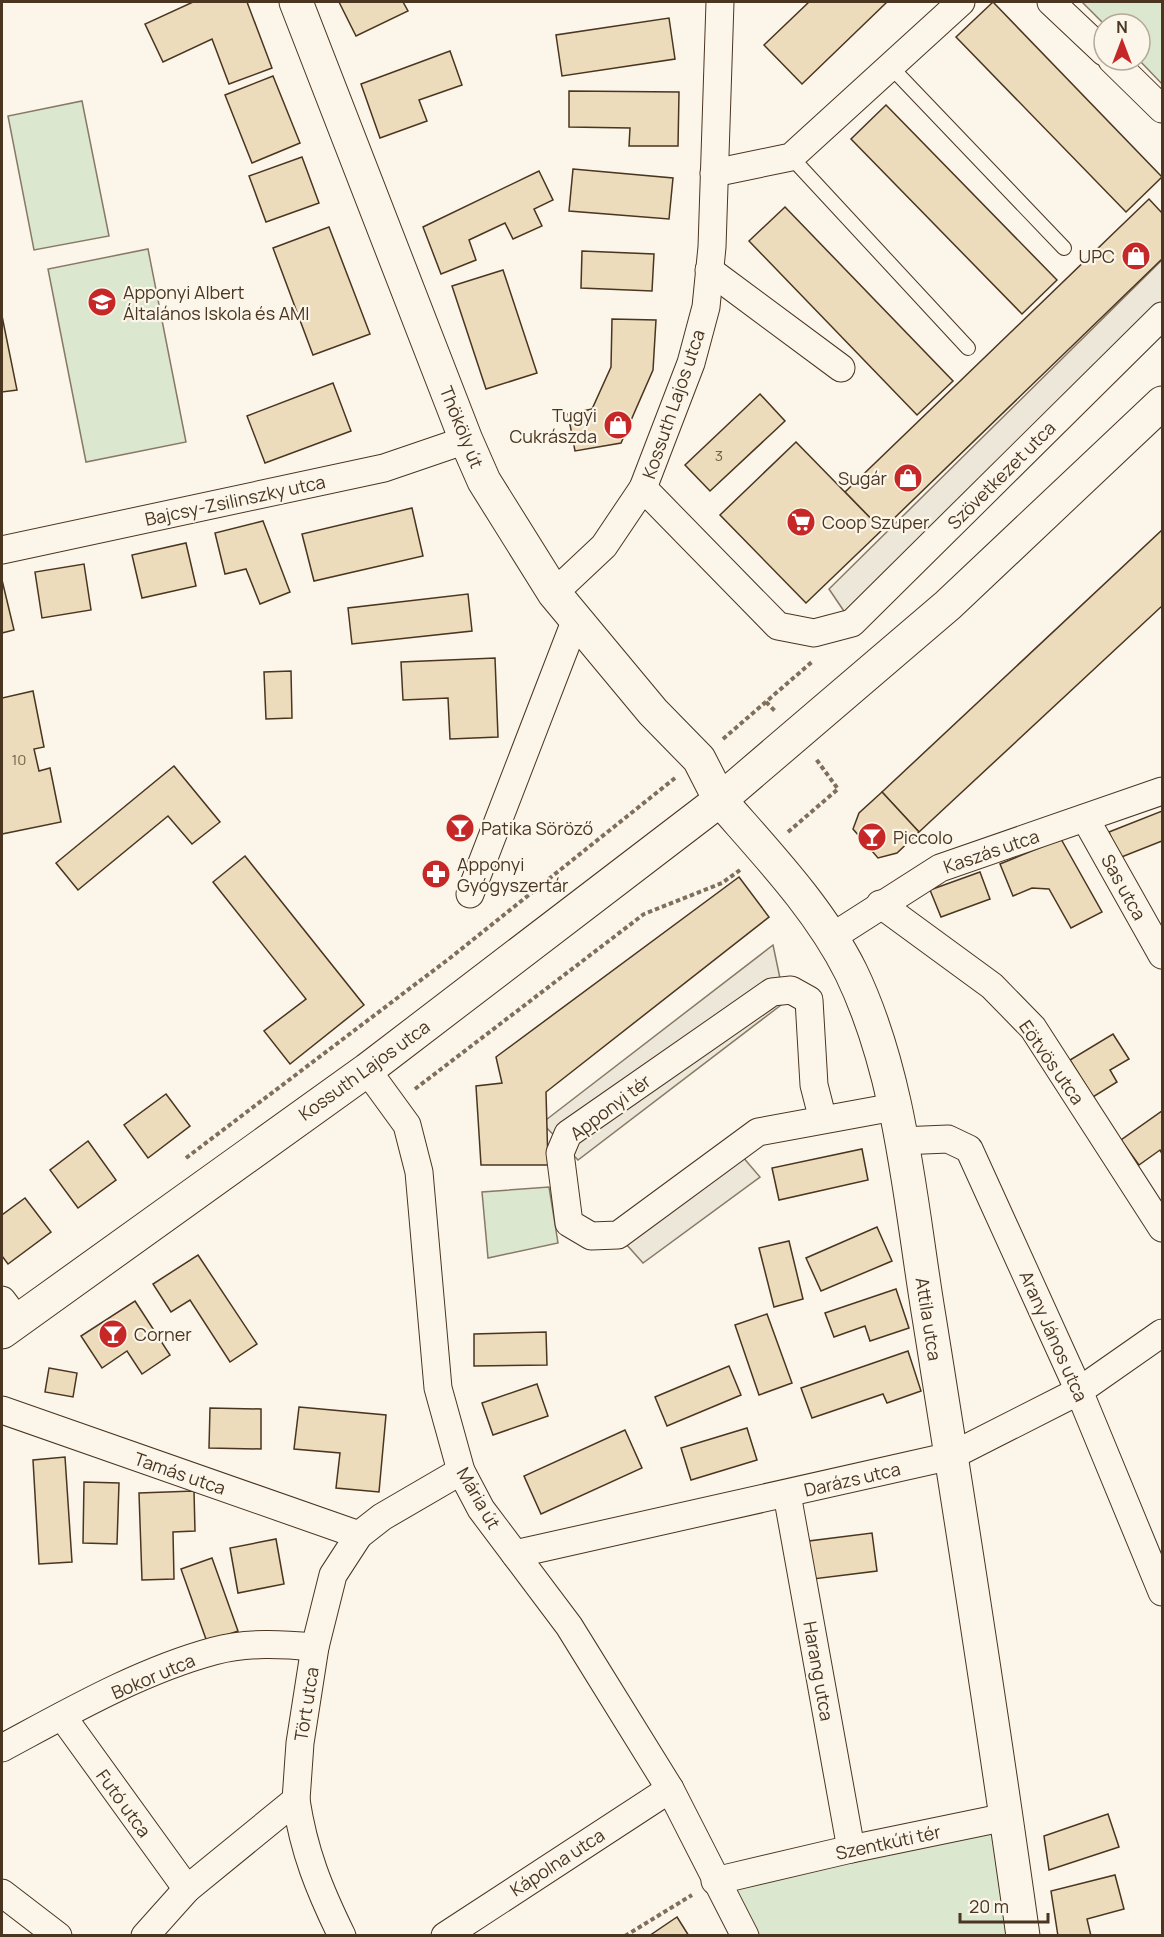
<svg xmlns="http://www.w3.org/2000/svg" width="1164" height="1937" viewBox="0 0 1164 1937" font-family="Manrope,sans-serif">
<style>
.green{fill:#dce7d0;stroke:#887966;stroke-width:1.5}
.parking{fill:#ede7d9;stroke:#887966;stroke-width:1.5}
.building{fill:#ecdcbc;stroke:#4a3520;stroke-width:1.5}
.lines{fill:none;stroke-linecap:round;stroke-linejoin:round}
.service-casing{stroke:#4a3520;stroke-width:16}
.minor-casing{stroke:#4a3520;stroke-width:29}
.tertiary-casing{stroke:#4a3520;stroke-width:35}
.secondary-casing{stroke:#4a3520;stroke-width:35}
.path{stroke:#7f6f5c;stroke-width:4;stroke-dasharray:4.5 3;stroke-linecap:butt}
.service{stroke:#fbf6e9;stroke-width:14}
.minor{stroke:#fbf6e9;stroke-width:27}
.tertiary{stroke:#fbf6e9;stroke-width:33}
.secondary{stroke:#fbf6e9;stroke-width:33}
.labels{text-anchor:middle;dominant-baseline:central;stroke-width:4.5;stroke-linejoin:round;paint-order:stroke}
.number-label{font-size:15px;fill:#725f47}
.poi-label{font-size:18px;fill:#4a3520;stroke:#fbf6e9;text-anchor:start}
.street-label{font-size:18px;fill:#4a3520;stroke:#fbf6e9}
</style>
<rect width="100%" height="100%" fill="#fbf6e9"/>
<g class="green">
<path d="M1082,2H1162V84L1139,60L1140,24H1104Z"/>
<path d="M82,101L109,236L34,250L8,116Z"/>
<path d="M148,249L186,442L86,462L48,269Z"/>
<path d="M549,1187L558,1243L488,1258L482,1192Z"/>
<path d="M1006,1817L1023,1935H745L715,1881Z"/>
</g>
<g class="parking">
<path d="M1162,260V316L852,623L829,589Z"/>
<path d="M773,945L785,1002L578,1160L542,1123Z"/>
<path d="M736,1149L760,1177L643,1263L618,1235Z"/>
</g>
<g class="building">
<path d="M193,2H247L272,68L229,84L212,39L163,62L145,24Z"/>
<path d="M339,2H403L408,11L356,36Z"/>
<path d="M809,2H887L802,84L764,45Z"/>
<path d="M993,2L1162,177L1126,212L956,37Z"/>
<path d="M669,18L675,59L562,76L556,35Z"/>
<path d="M450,51L462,85L419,100L427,121L380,138L361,84Z"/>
<path d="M273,76L300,143L252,163L225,95Z"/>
<path d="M569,91L679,92L678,146H629L630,128L569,127Z"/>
<path d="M886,105L1057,280L1022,314L851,139Z"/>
<path d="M302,157L319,203L266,222L249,176Z"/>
<path d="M573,169L673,178L669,219L569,211Z"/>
<path d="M539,171L553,200L534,209L542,226L513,239L505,223L469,240L476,260L441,274L423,227Z"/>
<path d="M1149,199L1162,213V259L882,530L845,492Z"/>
<path d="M785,207L953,381L917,415L749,241Z"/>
<path d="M329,227L370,334L313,355L273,248Z"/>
<path d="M582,251L654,254L652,291L581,288Z"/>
<path d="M503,270L537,373L486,389L452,286Z"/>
<path d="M2,316L17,390L2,392Z"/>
<path d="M612,319L656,320L653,370L621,443L575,451L568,414L592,409L611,367Z"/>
<path d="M333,383L351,431L265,463L247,416Z"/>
<path d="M760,394L785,421L710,491L685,465Z"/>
<path d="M796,442L882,530L806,603L720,515Z"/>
<path d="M412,508L423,556L314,581L302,534Z"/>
<path d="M263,521L290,592L260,604L246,569L225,574L215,533Z"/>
<path d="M1162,530V606L919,832L882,792Z"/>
<path d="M186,543L196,586L142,598L132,555Z"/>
<path d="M84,564L91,610L42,618L35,572Z"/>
<path d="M2,580L14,630L2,633Z"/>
<path d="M468,594L472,631L352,644L348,608Z"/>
<path d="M495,658L498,737L450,739L448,698L403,700L401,662Z"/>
<path d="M291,671L292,718L266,719L264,672Z"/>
<path d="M33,691L44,747L34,749L39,771L50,768L61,822L2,834V698Z"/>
<path d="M174,766L220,822L192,844L168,816L78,890L56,863Z"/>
<path d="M882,792L919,832L897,853L878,858L853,829L859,813Z"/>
<path d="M1162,811V841L1119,858L1109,832Z"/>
<path d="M1061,839L1102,912L1071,928L1049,889L1032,888L1013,896L1000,864Z"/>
<path d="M245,856L364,1005L290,1064L264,1031L306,999L213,882Z"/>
<path d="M980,872L990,899L941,917L930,890Z"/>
<path d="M739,877L769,917L546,1092L548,1165H481L476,1086L502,1083L496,1057Z"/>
<path d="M1113,1034L1129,1059L1110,1070L1117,1082L1093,1097L1070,1060Z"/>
<path d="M166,1094L190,1126L148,1158L124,1125Z"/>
<path d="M1162,1111V1154L1160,1150L1139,1165L1121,1140Z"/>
<path d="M88,1141L116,1180L78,1208L50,1170Z"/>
<path d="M862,1149L868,1180L779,1200L772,1168Z"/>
<path d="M25,1198L51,1232L8,1264L2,1256V1215Z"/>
<path d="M877,1227L892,1261L821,1291L806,1258Z"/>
<path d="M789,1241L803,1299L774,1307L759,1248Z"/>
<path d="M198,1255L257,1344L230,1362L190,1300L171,1312L153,1284Z"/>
<path d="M896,1289L909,1328L870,1341L865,1326L834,1337L825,1313Z"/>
<path d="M135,1301L170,1355L142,1374L127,1351L102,1368L81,1336Z"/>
<path d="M767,1314L792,1383L759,1395L735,1325Z"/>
<path d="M546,1332L547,1365L474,1366V1334Z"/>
<path d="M908,1351L921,1391L887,1403L883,1394L812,1418L801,1388Z"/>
<path d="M729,1366L741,1395L667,1426L655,1397Z"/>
<path d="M49,1368L77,1373L73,1397L45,1392Z"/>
<path d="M537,1384L548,1416L493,1435L482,1403Z"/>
<path d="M299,1407L386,1415L379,1492L336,1488L340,1453L294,1449Z"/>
<path d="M210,1408L261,1409V1449L209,1448Z"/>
<path d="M747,1428L757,1460L691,1480L681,1448Z"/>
<path d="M625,1430L642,1468L541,1514L524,1476Z"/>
<path d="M65,1457L72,1562L39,1564L33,1460Z"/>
<path d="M84,1482L119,1483L117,1544L83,1543Z"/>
<path d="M194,1491L195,1531L173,1532L174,1579L142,1580L139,1493Z"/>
<path d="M872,1533L877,1571L813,1579L809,1541Z"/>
<path d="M276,1539L284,1584L238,1593L230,1548Z"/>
<path d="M212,1558L238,1631L207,1642L181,1569Z"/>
<path d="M1108,1814L1119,1847L1049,1870L1044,1836Z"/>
<path d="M1115,1875L1124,1909L1087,1919L1091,1936H1058L1051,1891Z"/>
<path d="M677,1917L689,1936H649Z"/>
</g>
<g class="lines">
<g class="service-casing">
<g id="service">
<path d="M890,66L1064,248"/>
<path d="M791,157L968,348"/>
</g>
</g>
<g class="minor-casing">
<g id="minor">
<path d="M1051,2L1104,52"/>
<path d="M1112,60L1162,109"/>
<path d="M714,173L791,157L961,2"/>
<path d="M709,270L841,368"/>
<path d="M643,488L778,626L814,633L852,623L1162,316"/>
<path d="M2,550L384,468L466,440"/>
<path d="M554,593L604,546L643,488L691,363L706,307L712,247L720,2"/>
<path d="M1085,818L1162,955"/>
<path d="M470,894L576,619"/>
<path d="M880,904L992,986L1033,1028L1162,1228"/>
<path d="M832,937L940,868L1162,791"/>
<path d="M367,1070L407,1125L419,1172L438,1388L461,1471L481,1509L569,1626L670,1789L745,1936"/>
<path d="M823,1120L814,1085L809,1000L791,990L772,992L568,1134L560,1153L569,1223L591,1236L618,1235L758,1132L894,1107"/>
<path d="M900,1141L948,1139L969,1149L1079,1391L1162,1592"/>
<path d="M2,1300L17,1320"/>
<path d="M2,1410L359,1535"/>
<path d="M787,1494L851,1849"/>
<path d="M515,1554L951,1456L1079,1391L1162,1333"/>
<path d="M62,1716L187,1889"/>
<path d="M2,1748C69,1712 140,1671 214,1651C247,1642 282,1644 315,1647"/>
<path d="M296,1800C304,1852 319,1889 342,1936"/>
<path d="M715,1881L851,1849L1006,1817"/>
<path d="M2,1893L58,1936"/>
<path d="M145,1936L187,1889L296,1800L300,1743L315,1647L333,1575L359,1535L382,1517L461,1471"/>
<path d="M445,1936L670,1789"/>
</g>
</g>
<g class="tertiary-casing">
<g id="tertiary">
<path d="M296,2L466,440L484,481L554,593L653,712L699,759L720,800"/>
<path d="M2,1332L367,1070L720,800L948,605L1162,403"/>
</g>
</g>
<g class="secondary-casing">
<path id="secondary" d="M720,800C767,854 819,908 851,972C902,1078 910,1203 929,1317C962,1523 994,1729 1023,1936"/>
</g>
<g class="path">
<path d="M766,702L776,712"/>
<path d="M723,739L813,661"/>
<path d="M788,832L838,789L816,759"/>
<path d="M415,1089L644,914L722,883L740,870"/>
<path d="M186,1158L450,958L675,778"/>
<path d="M625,1936L692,1895"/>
</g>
<use href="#service" class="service"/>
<use href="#minor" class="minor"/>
<use href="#tertiary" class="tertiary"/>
<use href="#secondary" class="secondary"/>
</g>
<defs>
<g id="shop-disc" transform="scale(1.5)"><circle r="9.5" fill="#c62828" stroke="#fbf6e9"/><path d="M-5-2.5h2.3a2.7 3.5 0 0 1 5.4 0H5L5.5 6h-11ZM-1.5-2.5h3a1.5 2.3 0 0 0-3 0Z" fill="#fff"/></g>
<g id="school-disc" transform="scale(1.5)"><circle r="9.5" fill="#c62828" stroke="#fbf6e9"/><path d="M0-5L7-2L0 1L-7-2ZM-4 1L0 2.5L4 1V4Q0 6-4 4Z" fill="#fff"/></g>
<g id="supermarket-disc" transform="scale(1.5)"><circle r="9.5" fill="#c62828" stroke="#fbf6e9"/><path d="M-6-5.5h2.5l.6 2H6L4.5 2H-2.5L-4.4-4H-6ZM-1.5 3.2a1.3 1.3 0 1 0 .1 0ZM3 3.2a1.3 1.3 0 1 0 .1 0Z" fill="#fff"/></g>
<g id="bar-disc" transform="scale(1.5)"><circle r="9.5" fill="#c62828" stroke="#fbf6e9"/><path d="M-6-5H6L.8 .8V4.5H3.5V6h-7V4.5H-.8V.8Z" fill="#fff"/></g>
<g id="pharmacy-disc" transform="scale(1.5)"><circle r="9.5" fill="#c62828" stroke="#fbf6e9"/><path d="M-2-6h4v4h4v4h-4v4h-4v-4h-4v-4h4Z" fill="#fff"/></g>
</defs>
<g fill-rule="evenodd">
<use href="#shop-disc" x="1136" y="256"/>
<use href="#school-disc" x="102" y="302"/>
<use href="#shop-disc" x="618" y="425"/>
<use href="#shop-disc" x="908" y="478"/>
<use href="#supermarket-disc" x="801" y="522"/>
<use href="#bar-disc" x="460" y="828"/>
<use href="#bar-disc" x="872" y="837"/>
<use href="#pharmacy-disc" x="436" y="874"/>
<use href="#bar-disc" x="113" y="1334"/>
</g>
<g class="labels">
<g class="number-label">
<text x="719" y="455">3</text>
<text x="19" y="759">10</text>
</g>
<g class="poi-label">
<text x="1115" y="256" text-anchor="end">UPC</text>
<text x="123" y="292">Apponyi Albert<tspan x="123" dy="21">Általános Iskola és AMI</tspan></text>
<text x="597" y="415" text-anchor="end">Tugyi<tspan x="597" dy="21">Cukrászda</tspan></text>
<text x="887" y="478" text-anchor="end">Sugár</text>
<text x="822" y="522">Coop Szuper</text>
<text x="481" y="828">Patika Söröző</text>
<text x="893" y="837">Piccolo</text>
<text x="457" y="864">Apponyi<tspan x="457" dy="21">Gyógyszertár</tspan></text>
<text x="134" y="1334">Corner</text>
</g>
<g class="street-label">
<text transform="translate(673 404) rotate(-71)">Kossuth Lajos utca</text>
<text transform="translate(462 427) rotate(68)">Thököly út</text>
<text transform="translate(1001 475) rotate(-45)">Szövetkezet utca</text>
<text transform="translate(235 500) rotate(-12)">Bajcsy-Zsilinszky utca</text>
<text transform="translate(991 851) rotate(-19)">Kaszás utca</text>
<text transform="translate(1124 887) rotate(61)">Sas utca</text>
<text transform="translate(1052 1062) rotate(55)">Eötvös utca</text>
<text transform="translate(364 1070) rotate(-36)">Kossuth Lajos utca</text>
<text transform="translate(610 1107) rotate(-37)">Apponyi tér</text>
<text transform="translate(929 1319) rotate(81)">Attila utca</text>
<text transform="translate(1054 1336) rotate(66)">Arany János utca</text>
<text transform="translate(180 1473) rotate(19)">Tamás utca</text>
<text transform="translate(852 1479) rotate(-13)">Darázs utca</text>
<text transform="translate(479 1498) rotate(60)">Mária út</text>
<text transform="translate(819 1671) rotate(80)">Harang utca</text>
<text transform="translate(153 1676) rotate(-23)">Bokor utca</text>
<text transform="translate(306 1704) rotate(-81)">Tört utca</text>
<text transform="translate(124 1803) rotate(54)">Futó utca</text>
<text transform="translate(888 1842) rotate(-12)">Szentkúti tér</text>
<text transform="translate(557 1862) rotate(-33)">Kápolna utca</text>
</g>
</g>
<rect width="1164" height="1937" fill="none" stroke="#4a3520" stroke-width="6"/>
<g transform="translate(1122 42)"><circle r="28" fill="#fbf6e9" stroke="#b4a999" stroke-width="1.5"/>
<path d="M0-4.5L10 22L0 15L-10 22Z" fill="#c62828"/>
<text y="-9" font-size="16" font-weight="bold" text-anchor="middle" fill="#4a3520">N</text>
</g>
<path d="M960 1913v9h88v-9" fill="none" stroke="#4a3520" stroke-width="3"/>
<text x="969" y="1913" font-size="18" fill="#4a3520" stroke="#fbf6e9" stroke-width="4.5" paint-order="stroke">20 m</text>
</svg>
